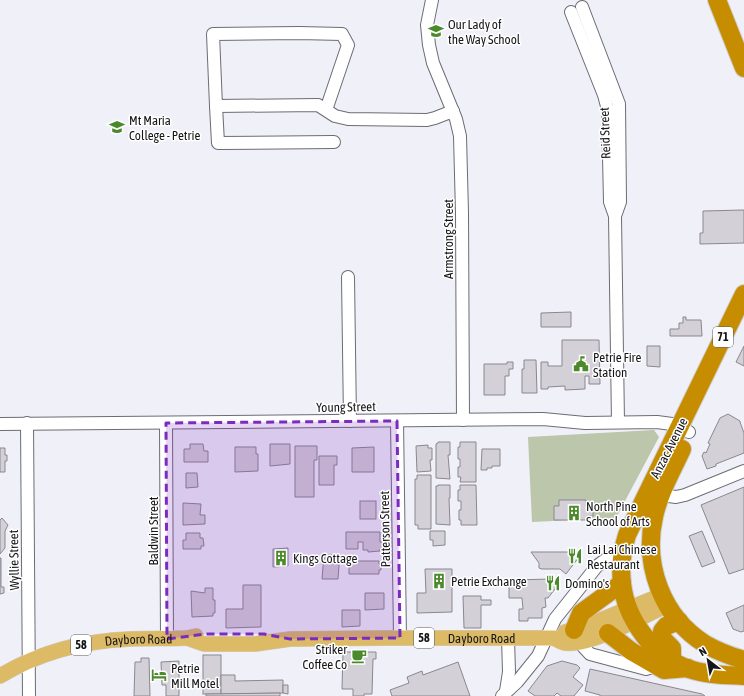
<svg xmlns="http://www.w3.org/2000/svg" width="744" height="696" viewBox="0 0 744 696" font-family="'Asap Condensed',sans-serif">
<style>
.green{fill:#bcc6aa}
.building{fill:#d4d0d8;stroke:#8b878e}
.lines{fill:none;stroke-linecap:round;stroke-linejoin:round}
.minor-casing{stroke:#6c6c74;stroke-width:14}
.major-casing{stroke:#d0d0d1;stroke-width:16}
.highway-casing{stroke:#d0d0d1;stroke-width:20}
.minor{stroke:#fff;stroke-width:12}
.major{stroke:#db6;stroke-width:15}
.highway{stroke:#c78d00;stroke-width:18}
.marked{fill:#7b2cbf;fill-opacity:0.2;stroke:#7b2cbf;stroke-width:3;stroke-dasharray:8 5;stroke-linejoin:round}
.labels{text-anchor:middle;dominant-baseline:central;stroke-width:3;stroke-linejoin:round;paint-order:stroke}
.shield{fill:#fff;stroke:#5c5c5e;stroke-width:1}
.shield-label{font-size:12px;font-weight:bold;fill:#161619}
.poi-label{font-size:13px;fill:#161619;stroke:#fff;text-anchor:start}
.street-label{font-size:13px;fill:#161619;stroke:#fff}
</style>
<rect width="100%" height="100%" fill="#f0f0f9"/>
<path class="green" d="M654,430L659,437L616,518L532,522L528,437Z"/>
<g class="building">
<path d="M744,210V243L700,244V233H703V211Z"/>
<path d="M571,312V327H541V313Z"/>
<path d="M683,317H686V320H701L702,336H670V329H679V323H683Z"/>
<path d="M562,340H599L600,384H589V376H585V389L565,390V386L548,387V389H541V362H548V366H562Z"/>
<path d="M647,346H660V367L647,366Z"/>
<path d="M744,346V366L736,362Z"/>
<path d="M524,360H536L537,393H522V369H524Z"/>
<path d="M507,362H513V369H509V376H505V395H484V364H507Z"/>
<path d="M728,414L740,421V422L744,433V453L716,464V466L707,469L702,456L704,452L706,453L710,444L708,443L720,418Z"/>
<path d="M438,442H450V455H448L450,479L436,478V444L438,443Z"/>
<path d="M460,442H476V482H460L461,477H458V467H460V459H458V447H460Z"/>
<path d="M190,444H203L204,451H208V462H184V449H190Z"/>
<path d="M270,444H290V464L270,466Z"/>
<path d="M428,445V448H432V460H430L431,471L417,472L416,446Z"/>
<path d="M295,446H317V460H314V497H295Z"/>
<path d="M235,447H256V454H258V471L235,472Z"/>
<path d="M374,447V472H352V448Z"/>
<path d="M0,448H5V455H7V461H5V472H0Z"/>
<path d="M482,449H500V466H492V468H487V470H481Z"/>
<path d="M319,456H337V465H334V485H319Z"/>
<path d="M186,473H197L198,487L186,488Z"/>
<path d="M417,475H431V529H418V525H415V479H417Z"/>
<path d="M438,485H450V498H449L450,525L436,524V486H438Z"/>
<path d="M460,485H476L477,525H461V520H459V510H461V501H458V490H460Z"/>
<path d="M744,487V569L729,574L701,505Z"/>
<path d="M559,500H586V506H589V509H593V516H589V520H554V506H559Z"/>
<rect x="360" y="501" width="16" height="18"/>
<path d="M183,503L201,504L200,515H205V524L183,525Z"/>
<path d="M2,518L8,525L5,531V548L0,554V520Z"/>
<path d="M430,531H445V545L433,546V540H430Z"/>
<path d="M702,531L715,562L702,567L689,536Z"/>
<path d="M346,532H380V542H383V549H380V551L368,552V550H363V542H358V549H346Z"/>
<path d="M186,533H200V538H203L204,546H201V549H183V540H186Z"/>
<path d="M288,548V566L273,567V549Z"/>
<path d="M531,552H573L579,557L566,574L560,569H542L539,568V563Z"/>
<path d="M324,555H337L339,565L338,579H322Z"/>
<path d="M0,558H1V587H4V593L0,594Z"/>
<path d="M349,561H379V564H381V570H379V574H349Z"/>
<path d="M425,569H452V612L417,613V593H426Z"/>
<path d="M551,579L558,585L548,598H545L546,607L542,608V618H528V621H519V609H523L522,598H509V585L514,580Z"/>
<path d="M243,585H261V627L226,628V609H243Z"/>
<path d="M205,588H213V600H215V613H213V616L192,617L191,591L205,593Z"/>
<path d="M365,593H384V609L365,610Z"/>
<path d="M463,596H481V600H491V605H481V628H464Z"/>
<path d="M744,605V631L741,632L733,629L726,613Z"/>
<path d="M342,610H360V626L342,627Z"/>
<path d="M343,652H376V659H373L372,694H364V696H353V689H342Z"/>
<rect x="203" y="655" width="18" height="39"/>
<path d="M141,658H149L150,696H134L135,662H141Z"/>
<path d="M179,661V696H166V685H162L161,662Z"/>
<path d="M562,661L577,665L580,668L573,677L583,685L574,696H561L557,693L554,696H535L528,691L547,666Z"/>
<path d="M458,662L470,696H392L390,690L409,683L407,677L422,671L423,675Z"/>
<path d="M590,669L702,694L705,696H600V695L585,691Z"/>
<path d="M221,675H235V681L283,680V693L221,694Z"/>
<path d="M283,685H288V694L283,693Z"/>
<path d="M280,693V696H206V694Z"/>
</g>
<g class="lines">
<g class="minor-casing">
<g id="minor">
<path d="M432,0L427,25L429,45L433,63L456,119L460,136L462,213L463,420"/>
<path d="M582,7L619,104L620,202L615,216"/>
<path d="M571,12L604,95L608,110L610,202L615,216L618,422"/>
<path d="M216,106L218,143L334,142"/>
<path d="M326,110L348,45L342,34L299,33L213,34L216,106L318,105L335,116L348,119L427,120L435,118L453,111"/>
<path d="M348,277L350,421"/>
<path d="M397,421L400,638"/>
<path d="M27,423L29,696"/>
<path d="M166,423L167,639"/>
<path d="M0,424L543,419L585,423L657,422L672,424L689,432"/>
<path d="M661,495L676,497L685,495L744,471"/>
<path d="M579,642L590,654L646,669L657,666"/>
<path d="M506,691L509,672L508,638"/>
<path d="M502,696L517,682L538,656L555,619L597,566L608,558L622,553"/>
</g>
</g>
<g class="major-casing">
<g id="major">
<path d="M565,632L586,626L662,595"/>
<path id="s1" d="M187,638L204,644H255L290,639L384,638H554C558,640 562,643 565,643C588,647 645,616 667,605"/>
<path id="s2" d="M0,676C38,653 84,641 129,639C148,638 168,639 187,638L196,636"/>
</g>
</g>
<g class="highway-casing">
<g id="highway">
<path d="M717,0L744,68"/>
<path d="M744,294L627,535C622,551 620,567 622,583C626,620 654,657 689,669C707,675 726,675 744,676"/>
<path d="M682,449C672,471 659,493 654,517C643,565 662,617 705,644C717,651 730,656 744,660"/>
<path d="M574,630L581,613L622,583"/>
<path d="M608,633L631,651L664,670L688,668"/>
<path d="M672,656V648L662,638V631L666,626L679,621"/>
</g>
</g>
<use href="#minor" class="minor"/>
<use href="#major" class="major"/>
<use href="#highway" class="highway"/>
</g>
<path class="marked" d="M397,421L400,638L290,639L264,634H206L167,639L166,423Z"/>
<defs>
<g id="school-bare" transform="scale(1.2)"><path d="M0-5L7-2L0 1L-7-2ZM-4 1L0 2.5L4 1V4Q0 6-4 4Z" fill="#4b8a2a" stroke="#fff" stroke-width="2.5" paint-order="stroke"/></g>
<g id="civic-bare" transform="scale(1.2)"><path d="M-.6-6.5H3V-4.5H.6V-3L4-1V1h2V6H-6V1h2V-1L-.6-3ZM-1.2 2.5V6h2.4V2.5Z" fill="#4b8a2a" stroke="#fff" stroke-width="2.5" paint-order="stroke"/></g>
<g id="building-bare" transform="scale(1.2)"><path d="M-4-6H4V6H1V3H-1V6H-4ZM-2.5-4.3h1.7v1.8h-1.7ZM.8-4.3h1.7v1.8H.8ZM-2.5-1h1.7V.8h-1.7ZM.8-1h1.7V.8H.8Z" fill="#4b8a2a" stroke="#fff" stroke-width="2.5" paint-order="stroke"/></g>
<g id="restaurant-bare" transform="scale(1.2)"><path d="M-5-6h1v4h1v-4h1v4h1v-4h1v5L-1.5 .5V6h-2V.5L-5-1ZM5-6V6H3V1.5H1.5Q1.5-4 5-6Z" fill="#4b8a2a" stroke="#fff" stroke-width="2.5" paint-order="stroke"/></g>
<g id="cafe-bare" transform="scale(1.2)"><path d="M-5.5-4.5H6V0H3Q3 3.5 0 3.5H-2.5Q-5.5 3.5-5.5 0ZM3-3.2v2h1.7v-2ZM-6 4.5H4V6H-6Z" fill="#4b8a2a" stroke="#fff" stroke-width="2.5" paint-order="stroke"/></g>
<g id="hotel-bare" transform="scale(1.2)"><path d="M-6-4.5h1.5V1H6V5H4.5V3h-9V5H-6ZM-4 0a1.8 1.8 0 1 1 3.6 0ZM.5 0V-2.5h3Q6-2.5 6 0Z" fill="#4b8a2a" stroke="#fff" stroke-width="2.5" paint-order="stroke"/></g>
</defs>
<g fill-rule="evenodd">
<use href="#school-bare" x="436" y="31"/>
<use href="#school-bare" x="117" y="127"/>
<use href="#civic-bare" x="581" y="364"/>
<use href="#building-bare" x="574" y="513"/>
<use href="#restaurant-bare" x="575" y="556"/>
<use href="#building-bare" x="281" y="558"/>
<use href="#building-bare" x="439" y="581"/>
<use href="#restaurant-bare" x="553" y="583"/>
<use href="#cafe-bare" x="359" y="656"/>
<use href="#hotel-bare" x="159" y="675"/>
</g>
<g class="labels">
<g class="shield">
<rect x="713" y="327" width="20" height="20" rx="3"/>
<rect x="414" y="628" width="20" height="20" rx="3"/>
<rect x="71" y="635" width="20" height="20" rx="3"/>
</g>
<g class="shield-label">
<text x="723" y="337">71</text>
<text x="424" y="638">58</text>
<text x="81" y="645">58</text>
</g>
<g class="poi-label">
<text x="448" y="24">Our Lady of<tspan x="448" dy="15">the Way School</tspan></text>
<text x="129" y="120">Mt Maria<tspan x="129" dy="15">College - Petrie</tspan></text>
<text x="593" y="357">Petrie Fire<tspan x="593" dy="15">Station</tspan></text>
<text x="586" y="506">North Pine<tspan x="586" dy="15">School of Arts</tspan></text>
<text x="587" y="549">Lai Lai Chinese<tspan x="587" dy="15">Restaurant</tspan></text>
<text x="293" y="558">Kings Cottage</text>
<text x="451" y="581">Petrie Exchange</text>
<text x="565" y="583">Domino's</text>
<text x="347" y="649" text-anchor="end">Striker<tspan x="347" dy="15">Coffee Co</tspan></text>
<text x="171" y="668">Petrie<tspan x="171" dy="15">Mill Motel</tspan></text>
</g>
<g class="street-label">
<text transform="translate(605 133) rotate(-92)">Reid Street</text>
<text transform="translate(448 239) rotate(-90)">Armstrong Street</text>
<text transform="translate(346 407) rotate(-1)">Young Street</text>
<text transform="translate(669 448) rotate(-63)">Anzac Avenue</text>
<text transform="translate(385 529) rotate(-91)">Patterson Street</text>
<text transform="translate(153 531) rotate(-90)">Baldwin Street</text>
<text transform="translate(14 560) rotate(-91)">Wyllie Street</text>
<text stroke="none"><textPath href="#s1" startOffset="296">Dayboro Road</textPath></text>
<text stroke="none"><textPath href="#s2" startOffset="145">Dayboro Road</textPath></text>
</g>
</g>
<g transform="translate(708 660) rotate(329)" stroke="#ffffff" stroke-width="3" paint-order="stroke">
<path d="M0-3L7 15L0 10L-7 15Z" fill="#161619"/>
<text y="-6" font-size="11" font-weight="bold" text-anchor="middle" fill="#161619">N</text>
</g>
</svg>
